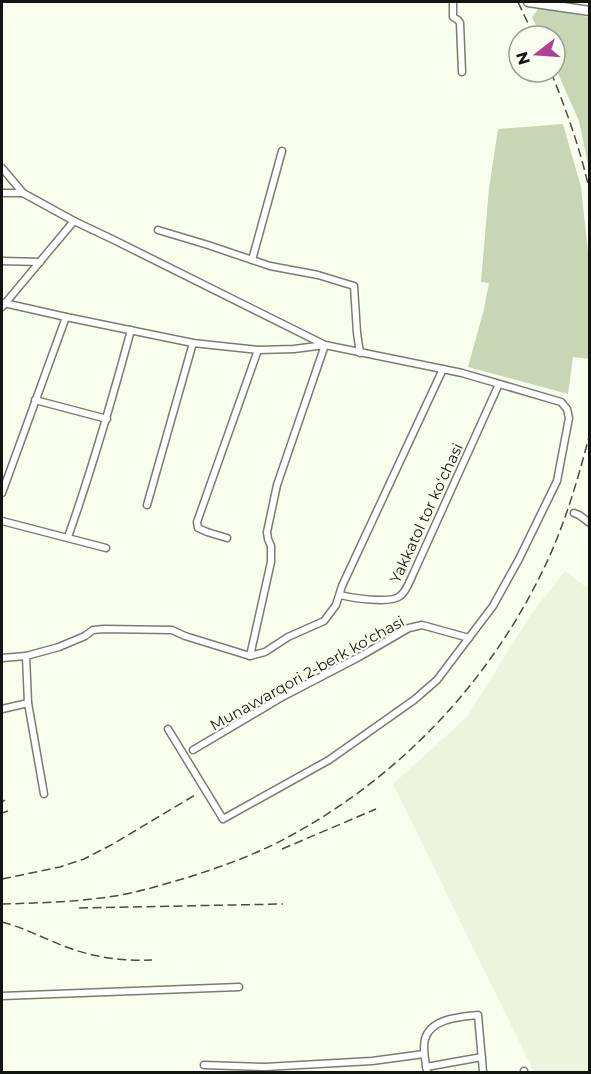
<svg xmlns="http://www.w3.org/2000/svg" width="591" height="1074" viewBox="0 0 591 1074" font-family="Montserrat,sans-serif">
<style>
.built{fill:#ebf5de}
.green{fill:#c8d6b6}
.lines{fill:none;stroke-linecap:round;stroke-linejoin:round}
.minor-casing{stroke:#777e6f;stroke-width:9}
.secondary-casing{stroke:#777e6f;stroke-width:11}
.minor{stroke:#fff;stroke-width:6}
.secondary{stroke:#fff;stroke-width:8}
.rail{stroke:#484b43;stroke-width:1.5;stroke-dasharray:9 4.5;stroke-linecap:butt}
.labels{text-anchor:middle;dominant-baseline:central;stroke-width:4.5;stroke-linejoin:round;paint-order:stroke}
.street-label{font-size:15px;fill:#12140f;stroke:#f7feee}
</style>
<rect width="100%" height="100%" fill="#f7feee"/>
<path class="built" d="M565,571L590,590L589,1072H534L393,784L467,717L531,614Z"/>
<g class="green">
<path d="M539,8L589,17V169L579,121L555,67V36H541L532,17Z"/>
<path d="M563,124L581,187L590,270L589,359L573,357L568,394L468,367L484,309L489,283L481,282L489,188L498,129Z"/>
</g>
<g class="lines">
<g class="minor-casing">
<g id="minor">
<path d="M453,2V17L458,20L460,23L462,72"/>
<path d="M2,168L23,193L74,221L114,240L325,345L462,373L561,402L567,409L569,418L557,481L519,559L493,606L437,680L414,700L329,760L223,819L168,729"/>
<path d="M2,193H23"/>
<path d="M158,230L208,245L270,266L318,275L354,286L357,333L360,353"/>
<path d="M252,260L282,151"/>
<path d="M2,261L40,262"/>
<path d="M4,303L66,317L193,343L258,350L294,349L325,345L277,485L267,532L268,539L271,546V562L250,656"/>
<path d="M2,307L74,221"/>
<path d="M35,400L107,419"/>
<path d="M2,493L66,317"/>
<path d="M147,505L193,343"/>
<path d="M574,513L579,515L590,523"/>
<path d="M2,521L106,548"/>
<path d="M68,537C92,469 112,400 131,330"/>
<path d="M227,538L207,532L198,528L197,522L258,350"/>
<path d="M340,595C352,598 391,604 400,596C407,591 410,580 414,572L499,384"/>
<path d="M26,656L28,703L44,794"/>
<path d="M2,658L26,656L59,647L85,636L93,630L104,629L172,630L185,636L250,656L265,652L288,637L324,621L336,605L342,586L443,369"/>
<path d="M2,709L28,703"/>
<path d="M193,750L284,696L359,657L409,628L422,625L469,638"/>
<path d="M2,996L239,987"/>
<path d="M204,1065L265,1067L372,1061L424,1054"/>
<path d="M426,1067L482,1057"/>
<path d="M524,1071V1072"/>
<path d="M427,1072C426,1062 422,1050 425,1039C431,1018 461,1017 478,1015L483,1072"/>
</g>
</g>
<g class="secondary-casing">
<path id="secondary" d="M528,2L590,11"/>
</g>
<use href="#minor" class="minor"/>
<use href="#secondary" class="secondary"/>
<g class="rail">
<path d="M518,2L534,36"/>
<path d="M551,72C567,112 581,151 590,193"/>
<path d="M2,802L5,800"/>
<path d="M2,813L8,811"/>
<path d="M282,849L376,809"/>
<path d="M2,879L60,867L84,859L113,844L195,795"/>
<path d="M2,904C39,903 77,902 115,896C140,892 165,884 189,877C224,866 259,853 290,836C401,776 491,680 545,566C565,524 578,479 590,433"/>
<path d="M79,908L283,904"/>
<path d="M2,922C26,928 48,941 72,949C98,958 124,961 152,960"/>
</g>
</g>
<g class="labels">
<g class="street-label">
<text transform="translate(426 513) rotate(-65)">Yakkatol tor koʻchasi</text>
<text transform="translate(307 673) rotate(-29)">Munavvarqori 2-berk koʻchasi</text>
</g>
</g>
<rect width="591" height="1074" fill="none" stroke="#12140f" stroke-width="6"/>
<g transform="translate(537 54) rotate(253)"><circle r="28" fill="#f7feee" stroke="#9ba095" stroke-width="1.5"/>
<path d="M0-4.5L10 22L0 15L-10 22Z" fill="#b2409a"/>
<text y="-9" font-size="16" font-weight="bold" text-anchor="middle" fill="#12140f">N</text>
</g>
</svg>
